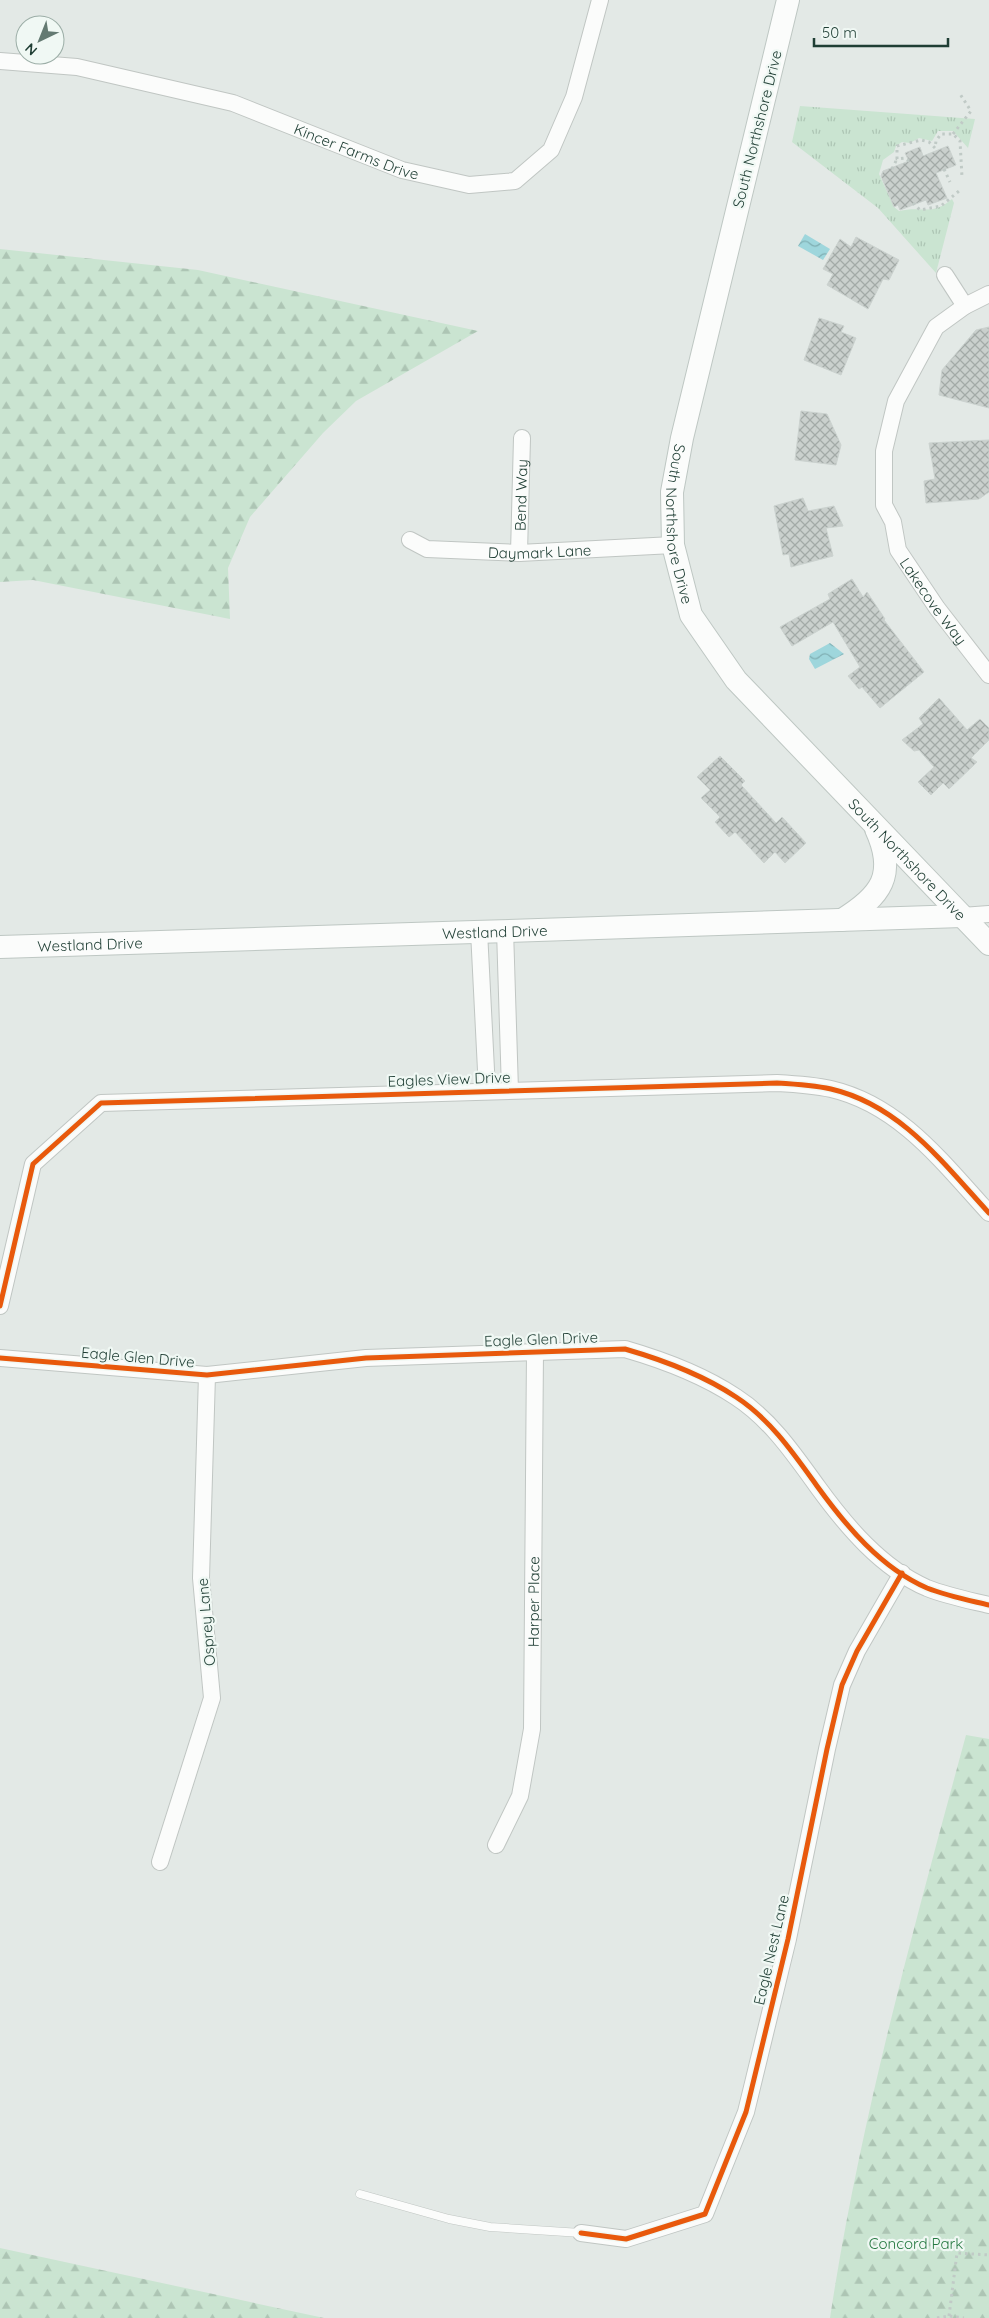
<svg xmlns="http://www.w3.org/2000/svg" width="989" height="2318" viewBox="0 0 989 2318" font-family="Quicksand,sans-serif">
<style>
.grass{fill:url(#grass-tufts)}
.forest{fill:url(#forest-firs)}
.water{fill:url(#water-waves)}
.building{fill:url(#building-cross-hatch);stroke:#cbd2cf}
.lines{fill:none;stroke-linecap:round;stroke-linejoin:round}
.lane-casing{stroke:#c0c6c3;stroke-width:9}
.street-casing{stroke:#c0c6c3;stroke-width:18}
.secondary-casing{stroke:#bec7c3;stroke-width:24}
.path{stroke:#c0cac6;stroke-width:3;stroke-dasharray:2.5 4;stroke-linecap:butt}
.lane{stroke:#fbfcfb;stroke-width:8}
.street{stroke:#fbfcfb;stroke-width:16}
.secondary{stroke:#fbfcfb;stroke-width:22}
.cycleway-casing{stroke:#f0f8f4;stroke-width:8}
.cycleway{stroke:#e8590c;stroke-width:5}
.labels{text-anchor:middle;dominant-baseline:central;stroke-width:4.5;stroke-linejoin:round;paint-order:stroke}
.street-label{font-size:15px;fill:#1f3e34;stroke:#f0f8f4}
.park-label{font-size:15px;fill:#257941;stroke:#f0f8f4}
</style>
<defs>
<pattern id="grass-tufts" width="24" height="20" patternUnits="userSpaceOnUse" patternTransform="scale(1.25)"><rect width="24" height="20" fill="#cae4d1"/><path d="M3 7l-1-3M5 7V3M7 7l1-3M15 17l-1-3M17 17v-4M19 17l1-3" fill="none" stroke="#adc5b4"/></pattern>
<pattern id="forest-firs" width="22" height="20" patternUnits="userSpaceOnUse" patternTransform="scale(1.25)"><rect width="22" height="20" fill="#cae4d1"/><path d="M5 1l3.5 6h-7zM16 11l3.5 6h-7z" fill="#adc5b4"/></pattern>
<pattern id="water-waves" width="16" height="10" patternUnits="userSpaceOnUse" patternTransform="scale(1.25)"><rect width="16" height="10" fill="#9ed6dc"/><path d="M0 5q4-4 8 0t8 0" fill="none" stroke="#80afb3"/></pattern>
<pattern id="building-cross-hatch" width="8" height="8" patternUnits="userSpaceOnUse" patternTransform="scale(1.25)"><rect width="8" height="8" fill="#cad0cd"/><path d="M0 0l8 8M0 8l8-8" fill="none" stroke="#a3aaa7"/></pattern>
</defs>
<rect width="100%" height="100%" fill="#e3e9e6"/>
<path class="grass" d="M800,106L975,119L968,148L953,131H938L932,141L919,138L910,143L902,142L896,146L894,152L883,160L879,174L894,207L899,211C923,205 931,217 952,199L954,203L936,273L878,208L792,142Z"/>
<g class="forest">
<path d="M0,249L198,270L478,331L356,401L323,433L250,517L228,568L230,619L33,580L0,582Z"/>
<path d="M966,1735L989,1739V2318H830C860,2120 914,1927 966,1735Z"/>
<path d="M0,2248L324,2318H0Z"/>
</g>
<g class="water">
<path d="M805,234L830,249L823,260L798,246Z"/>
<path d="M830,643L844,654L815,669L809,659L810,654Z"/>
</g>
<g class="building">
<path d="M948,146L956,165L936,173L947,198L928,205L926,200L900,210L898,205L894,207L881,176L883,171L909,161L905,153L920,147L923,156Z"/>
<path d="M856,237L899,260L889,280L883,279L868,309L827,285L833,274L823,269L840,239L851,247Z"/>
<path d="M819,318L844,326L841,332L856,338L841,375L804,360Z"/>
<path d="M989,327V408L939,395L942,370L976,330Z"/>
<path d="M801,411L827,414L841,445L836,465L795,460Z"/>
<path d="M989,440V492L979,499L926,503L924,481L935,479L929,443Z"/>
<path d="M803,498L808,511L834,506L843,526L826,528L833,556L791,567L789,554L783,555L774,506Z"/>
<path d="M852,579L863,597L867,592L885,619L884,620L924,672L880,708L862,687L859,689L848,676L860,667L833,622L792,646L780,627L830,599L828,594Z"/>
<path d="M939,698L967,730L980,719L989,728V740L971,758L977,762L949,789L943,783L931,795L918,782L934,767L919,750L914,751L902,740L923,724L919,718Z"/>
<path d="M720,756L745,781L741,785L776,823L782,817L806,843L785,863L775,852L764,863L735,832L729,837L715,822L720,817L701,798L710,790L697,777Z"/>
</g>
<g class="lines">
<g class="lane-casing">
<path id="lane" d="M360,2194L449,2219L490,2227L581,2233"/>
</g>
<g class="street-casing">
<g id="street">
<path id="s1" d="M0,61L77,67L233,103L402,170L469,185L515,181L551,150L574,97L600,0"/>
<path d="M945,275L965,306"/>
<path id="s2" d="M989,294L965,306L936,327L896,401L884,451V505L893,522L898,550L937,608L989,675"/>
<path id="s3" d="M410,540L427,549L519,553L673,545"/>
<path id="s4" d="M519,553L522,438"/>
<path d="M962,916L989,914"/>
<path d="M505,930L510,1090"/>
<path d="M479,931L487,1090"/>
<path d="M0,1306L33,1164L101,1103L777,1083C795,1084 813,1085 831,1089C900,1105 943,1163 989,1213"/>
<path d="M0,1358L207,1375L366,1358L625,1349C663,1360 703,1375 736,1397C770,1419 794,1454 817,1486C846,1526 881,1568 927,1588C947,1596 968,1600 989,1605"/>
<path id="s5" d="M496,1845L520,1796L532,1729L535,1351"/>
<path d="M160,1862L212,1698L201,1578L207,1375"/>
<path d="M581,2233L626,2239L705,2214L746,2112L788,1939L827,1749L842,1685L857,1651L902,1573"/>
</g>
</g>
<g class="secondary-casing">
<g id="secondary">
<path id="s6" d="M788,0L682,438L672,492L673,545L691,615L736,680L989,944"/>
<path d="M842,920C881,896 897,875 876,829"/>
<path id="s7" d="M0,947C321,936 641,928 962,916"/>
</g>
</g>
<g class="path">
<path d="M953,134L971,111L960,94"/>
<path d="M909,161L905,158L897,159V146L921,140L929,142L935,148L936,141L941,134H953L960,141L962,177"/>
<path d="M892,169L897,159"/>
<path d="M944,169L950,182"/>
<path d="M913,203L920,210L941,206L959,191"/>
<path d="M949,2316L957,2253L989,2255"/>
<path d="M937,2318L949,2316L964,2318"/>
</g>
<use href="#lane" class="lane"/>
<use href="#street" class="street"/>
<use href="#secondary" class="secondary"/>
<g class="cycleway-casing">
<g id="cycleway">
<path d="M0,1306L33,1164L101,1103L777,1083C795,1084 813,1085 831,1089C900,1105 943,1163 989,1213"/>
<path d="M0,1358L207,1375L366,1358L625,1349C663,1360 703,1375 736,1397C770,1419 794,1454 817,1486C846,1526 881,1568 927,1588C947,1596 968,1600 989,1605"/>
<path d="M581,2233L626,2239L705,2214L746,2112L788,1939L827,1749L842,1685L857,1651L902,1573"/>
</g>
</g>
<use href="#cycleway" class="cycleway"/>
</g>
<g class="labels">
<g class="street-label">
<text transform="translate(757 129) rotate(-76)">South Northshore Drive</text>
<text stroke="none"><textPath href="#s1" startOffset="370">Kincer Farms Drive</textPath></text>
<text stroke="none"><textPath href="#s4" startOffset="58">Bend Way</textPath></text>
<text stroke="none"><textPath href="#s6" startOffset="538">South Northshore Drive</textPath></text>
<text stroke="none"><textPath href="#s3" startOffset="132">Daymark Lane</textPath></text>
<text stroke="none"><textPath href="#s2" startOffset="362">Lakecove Way</textPath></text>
<text stroke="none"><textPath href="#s6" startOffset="958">South Northshore Drive</textPath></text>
<text stroke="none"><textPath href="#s7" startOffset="495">Westland Drive</textPath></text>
<text stroke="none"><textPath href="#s7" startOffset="90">Westland Drive</textPath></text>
<text transform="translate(449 1079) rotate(-2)">Eagles View Drive</text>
<text transform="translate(541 1339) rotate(-2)">Eagle Glen Drive</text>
<text transform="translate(138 1357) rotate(5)">Eagle Glen Drive</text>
<text stroke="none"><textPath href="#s5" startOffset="250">Harper Place</textPath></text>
<text transform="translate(206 1622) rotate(-95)">Osprey Lane</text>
<text transform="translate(771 1950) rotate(-77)">Eagle Nest Lane</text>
</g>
<g class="park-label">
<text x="916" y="2243">Concord Park</text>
</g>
</g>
<g transform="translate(40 40) rotate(223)"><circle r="24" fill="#f0f8f4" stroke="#9caea7"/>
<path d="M0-4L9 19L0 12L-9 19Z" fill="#647a72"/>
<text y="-8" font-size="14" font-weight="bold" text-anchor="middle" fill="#1f3e34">N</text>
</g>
<path d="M814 38v8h134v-8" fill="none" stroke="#1f3e34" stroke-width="2.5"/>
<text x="822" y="38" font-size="15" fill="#1f3e34" stroke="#f0f8f4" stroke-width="4" paint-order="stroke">50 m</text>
</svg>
